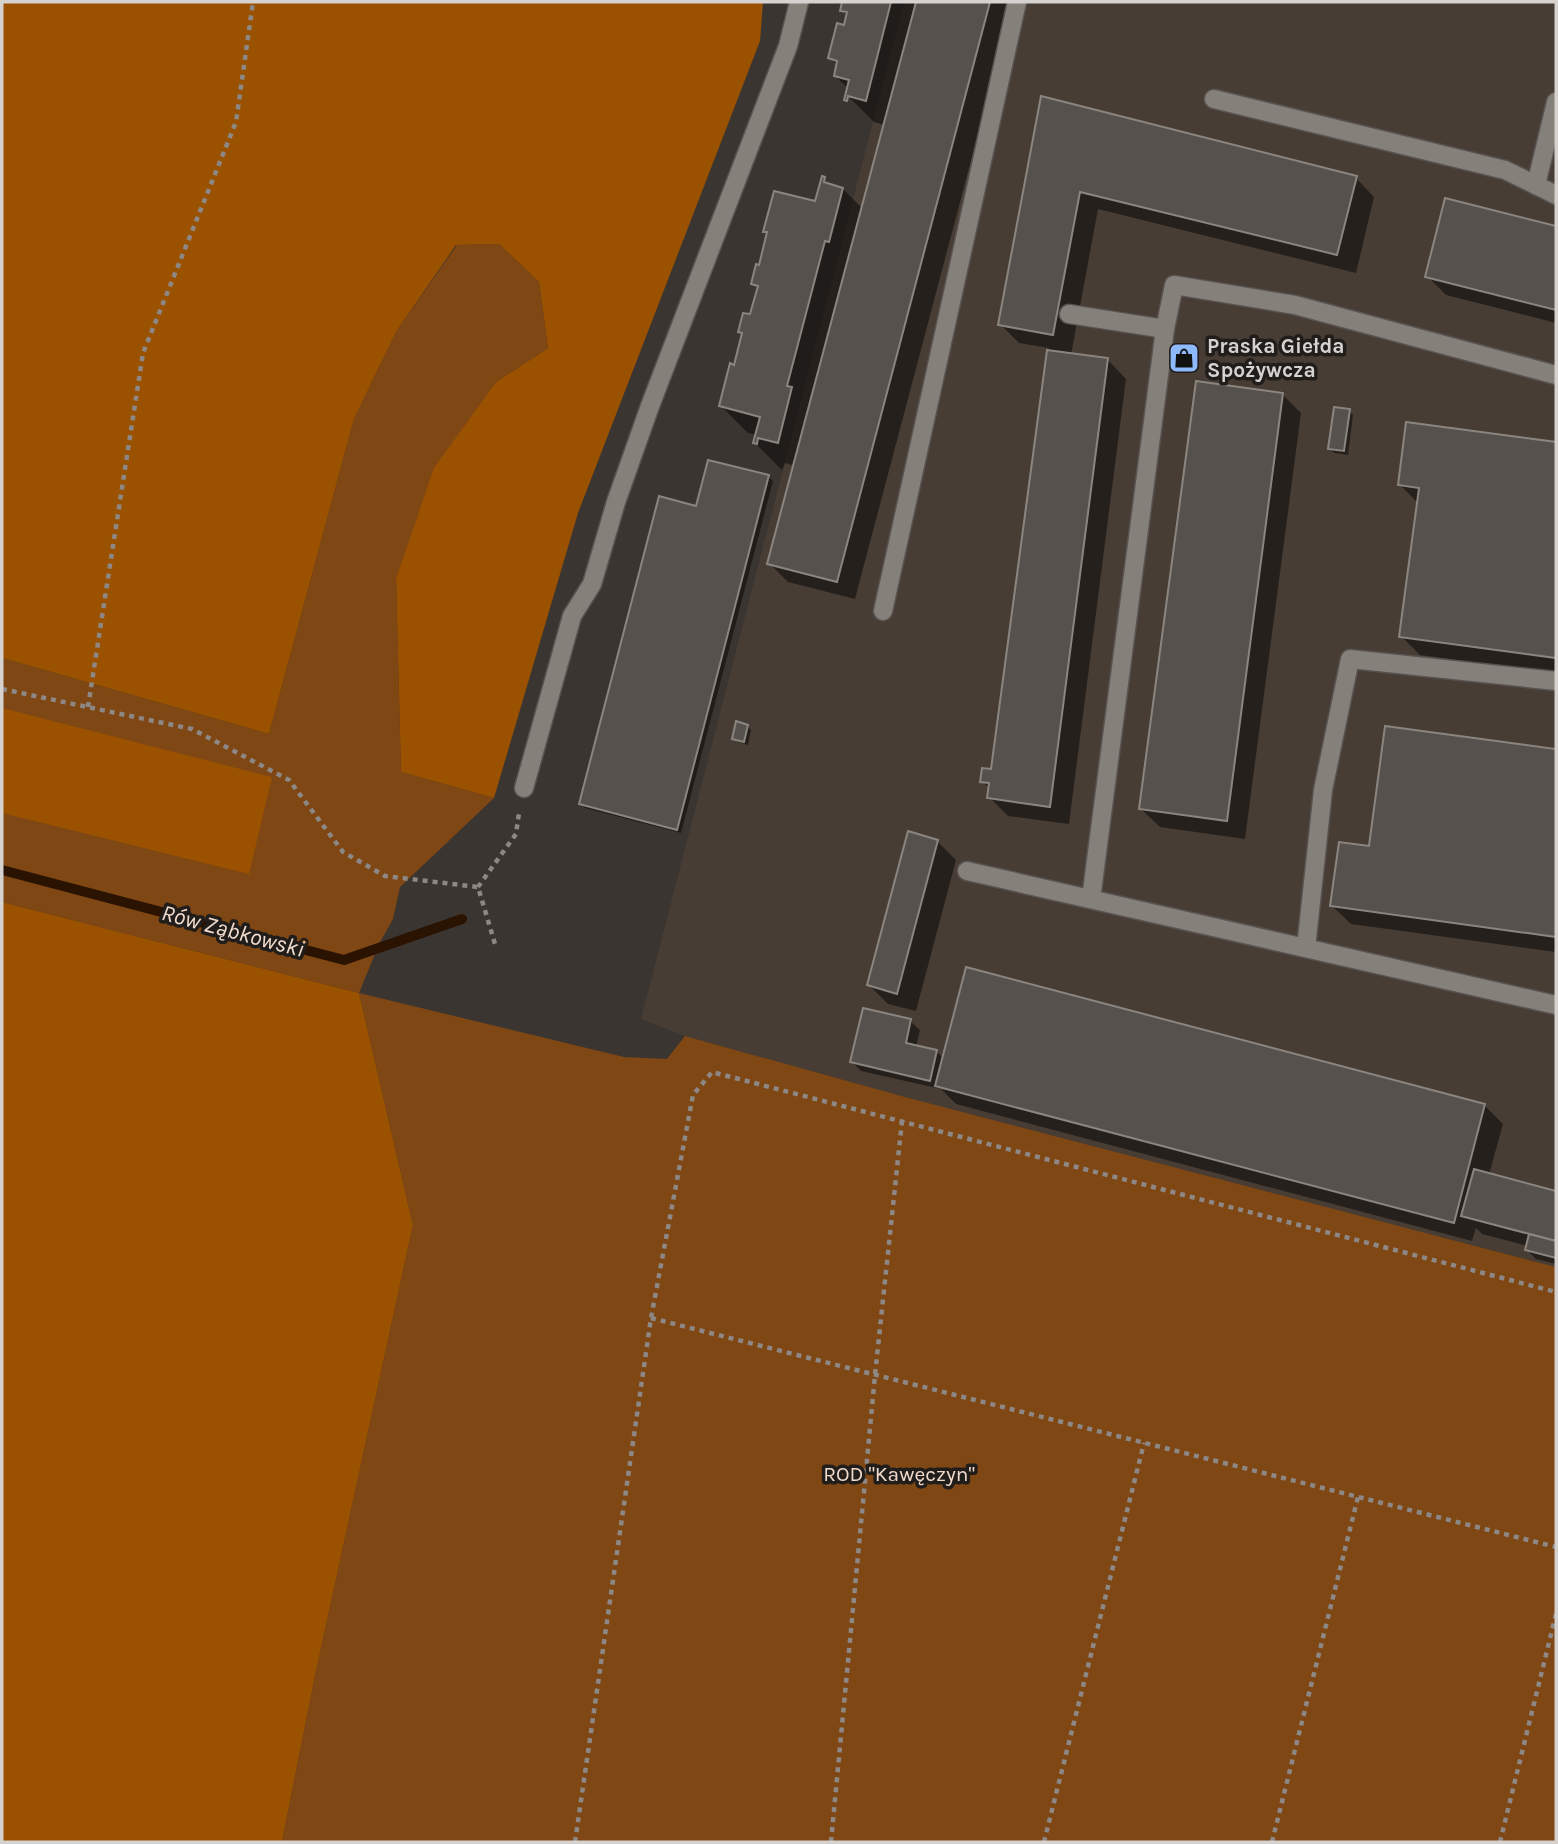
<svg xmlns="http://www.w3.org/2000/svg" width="1558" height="1844" viewBox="0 0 1558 1844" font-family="Karla,sans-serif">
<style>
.built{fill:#483d35}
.green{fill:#7f4714}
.forest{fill:#9a5100}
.shadow{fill:#0007}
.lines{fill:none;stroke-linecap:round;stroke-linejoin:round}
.stream{stroke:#2b1301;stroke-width:10}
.building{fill:#57514d;stroke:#8b8580;stroke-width:2}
.minor-casing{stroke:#585350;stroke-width:21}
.path{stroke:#8d8885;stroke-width:4.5;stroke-dasharray:5 5;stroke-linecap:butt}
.minor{stroke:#86807b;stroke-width:18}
.labels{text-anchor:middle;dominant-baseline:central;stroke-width:7;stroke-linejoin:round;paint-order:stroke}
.poi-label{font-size:21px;font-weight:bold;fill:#d5d2cf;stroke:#201d1b;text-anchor:start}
.park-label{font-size:21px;fill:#f0dacc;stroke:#201d1b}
.water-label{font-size:23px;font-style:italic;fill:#f2ddce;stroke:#201d1b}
</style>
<rect width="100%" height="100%" fill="#3b3531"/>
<path class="built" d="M904,2H1556V1267L905,1097L685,1036L641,1019Z"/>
<path class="green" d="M499,244L539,282L548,348L496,382L396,579L401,772L494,798L400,887L393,919L379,944L359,993L624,1057L667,1059L685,1036L905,1097L1556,1267V1842H282L315,1676L413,1225L359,993L2,902V658L269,734L354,419L396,332L457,245Z"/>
<g class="forest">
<path d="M2,2H763L760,41L578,513L494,798L401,772L396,579L434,468L496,382L548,348L539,282L499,244L456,245L396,332L354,419L269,734L2,658Z"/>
<path d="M2,708L272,777L249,874L2,813Z"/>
<path d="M2,902L359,993L413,1225L315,1676L282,1842H2Z"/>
</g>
<g class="shadow">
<path d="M844,2H1013L855,599L788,582L769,563L795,466L785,463L782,470L755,443L757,435L748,433L721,406L735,367L743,334L740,331L752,316L759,290L753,283L760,267L769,234L765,231L843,189L863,209L885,125L874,122L847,95L849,89L835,76L838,66L830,58L846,27L848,16L842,10Z"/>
<path d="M1043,98L1356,178L1374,197L1356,273L1098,209L1071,355L1108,360L1126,379L1069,824L1008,816L989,797L990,789L982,781L992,771L1049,348L1019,343L1000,324Z"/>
<path d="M1447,200L1556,227V323L1446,295L1427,276Z"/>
<path d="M1282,394L1301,413L1245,839L1160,827L1141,809Z"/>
<path d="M1349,411L1353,415L1348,455L1334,453L1330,449Z"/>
<path d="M1408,424L1556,444V673L1420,655L1401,636L1419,504L1400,485Z"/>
<path d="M768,477L773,481L681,833L585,808L581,804L698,508Z"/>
<path d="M747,726L751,730L748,745L738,742L733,738Z"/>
<path d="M1386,728L1556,751V952L1351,924L1332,906L1370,848Z"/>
<path d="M937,841L956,860L916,1011L888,1004L869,985Z"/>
<path d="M910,1021L920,1030L916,1047L936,1051L944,1059L1484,1105L1503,1124L1489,1175L1556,1193V1264L1536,1259L1527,1250L1528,1246L1482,1234L1476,1228L1472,1241L956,1104L941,1089L861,1071L852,1062Z"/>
</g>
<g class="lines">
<path class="stream" d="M2,870L344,960L462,919"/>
</g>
<g class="building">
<path d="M842,2H891L866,101L848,96L847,101L844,100L849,80L834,76L837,61L828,58L837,23L844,25L847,12L840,11Z"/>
<path d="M916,2H990L837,582L767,564Z"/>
<path d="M1041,96L1357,176L1337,255L1080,192L1053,335L998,325Z"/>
<path d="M822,176L825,177L824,182L843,188L829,242L825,241L787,386L792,387L778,443L758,438L757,444L753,443L760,417L719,406L730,363L734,365L742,333L738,332L743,313L750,314L758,286L751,284L756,264L759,265L767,232H763L774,191L815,201Z"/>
<path d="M1445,198L1556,226V310L1425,277Z"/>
<path d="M1047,350L1108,358L1050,807L987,798L989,783L980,782L982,768L991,769Z"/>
<path d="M1196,381L1283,393L1227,821L1139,809Z"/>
<path d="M1334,407L1350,409L1344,451L1328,449Z"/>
<path d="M1406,422L1556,442V658L1399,637L1419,488L1398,485Z"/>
<path d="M708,460L769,475L677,830L579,804L659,496L696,506Z"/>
<path d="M736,721L748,725L744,742L732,739Z"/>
<path d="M1385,726L1556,749V937L1330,906L1339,842L1369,846Z"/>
<path d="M908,831L938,840L897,994L867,985Z"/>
<path d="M966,967L1485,1104L1454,1223L935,1086Z"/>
<path d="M863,1008L911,1019L906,1043L937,1050L930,1081L850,1062Z"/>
<path d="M1474,1169L1556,1191V1241L1461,1216Z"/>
<path d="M1529,1234L1556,1241V1258L1525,1250Z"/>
</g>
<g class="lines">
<g class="minor-casing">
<g id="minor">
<path d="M1214,99L1505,170L1556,195"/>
<path d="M1536,185L1556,102"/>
<path d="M1069,314L1165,329L1091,899"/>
<path d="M1165,329L1174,285L1295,305L1556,375"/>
<path d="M883,611L1017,2"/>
<path d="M524,788L572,616L592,584L616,502L650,406L788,46L799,2"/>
<path d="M967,871L1556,1005"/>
<path d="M1306,948L1323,790L1350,659L1556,681"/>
</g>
</g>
<g class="path">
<path d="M2,689L192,729L289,780L343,852L385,876L478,887L495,944"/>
<path d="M88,707L143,353L236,122L253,2"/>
<path d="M478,887L516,834L519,813"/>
<path d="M651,1318L1556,1547"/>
<path d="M575,1842L651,1318L693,1095L712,1072L1556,1292"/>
<path d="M831,1842L875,1375L902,1121"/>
<path d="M1044,1842L1144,1443"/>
<path d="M1272,1842L1358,1497"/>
<path d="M1500,1842L1556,1614"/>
</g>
<use href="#minor" class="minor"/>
</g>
<defs>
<g id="shop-square" transform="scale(1.575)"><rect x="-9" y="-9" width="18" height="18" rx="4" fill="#8eb9fc" stroke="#201d1b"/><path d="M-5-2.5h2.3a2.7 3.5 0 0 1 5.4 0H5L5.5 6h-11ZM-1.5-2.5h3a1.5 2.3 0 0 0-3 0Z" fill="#111"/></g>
</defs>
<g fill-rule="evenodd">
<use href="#shop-square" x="1184" y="358"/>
</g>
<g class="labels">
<g class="poi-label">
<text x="1207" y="346">Praska Giełda<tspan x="1207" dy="24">Spożywcza</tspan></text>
</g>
<g class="park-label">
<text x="899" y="1474">ROD "Kawęczyn"</text>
</g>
<g class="water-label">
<text transform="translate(233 931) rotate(15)">Rów Ząbkowski</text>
</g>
</g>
<rect width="1558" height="1844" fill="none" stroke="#d5d2cf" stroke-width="7"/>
</svg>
